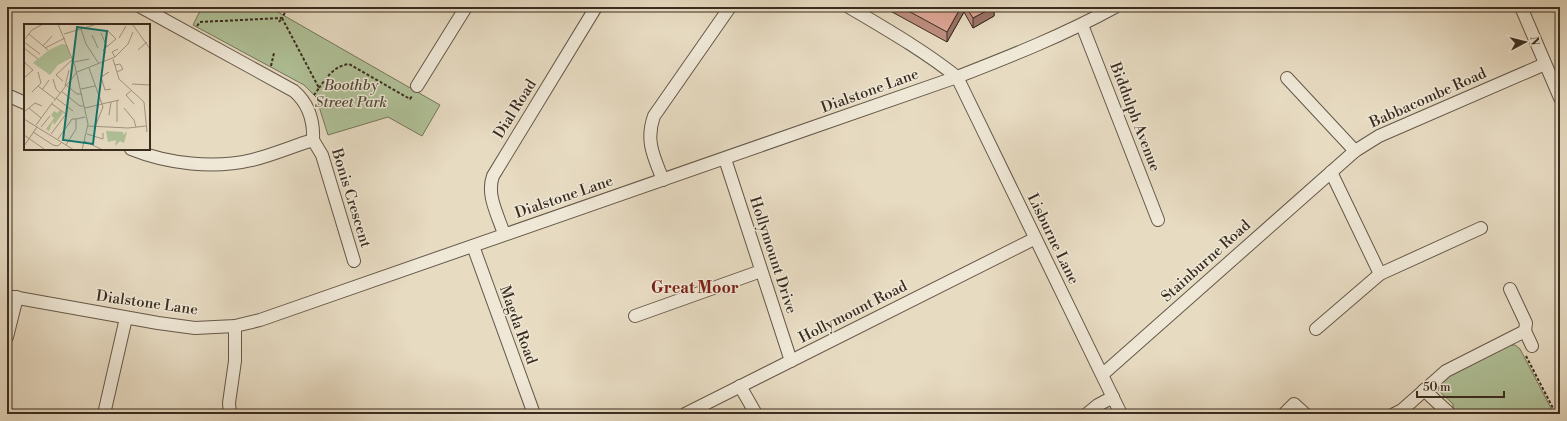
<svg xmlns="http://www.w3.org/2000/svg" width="1567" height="421" viewBox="0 0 1567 421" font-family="'Libre Bodoni',serif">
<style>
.green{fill:#b0c198;stroke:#75765c}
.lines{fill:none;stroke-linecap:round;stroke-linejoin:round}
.minor-casing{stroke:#655848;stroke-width:14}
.path{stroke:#3a2c1f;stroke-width:2;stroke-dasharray:3 2;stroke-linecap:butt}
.minor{stroke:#efe8d7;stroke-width:12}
.wall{fill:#bd8d7f;stroke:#3a2c1f}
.shaded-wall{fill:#9a7368;stroke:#3a2c1f}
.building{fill:#dca494;stroke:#3a2c1f}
.labels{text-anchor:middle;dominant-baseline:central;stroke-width:3;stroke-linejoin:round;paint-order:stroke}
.park-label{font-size:15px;font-style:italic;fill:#524a37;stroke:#efe8d7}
.street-label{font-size:15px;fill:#3a2c1f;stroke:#efe8d7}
.neighbourhood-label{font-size:16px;font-weight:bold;fill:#7a1f14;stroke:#efe8d7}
.inset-road{fill:none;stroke:#a29581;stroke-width:1}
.view{fill:#0f766e;fill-opacity:0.15;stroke:#0f766e;stroke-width:2}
.inset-edge{fill:none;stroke:#3a2c1f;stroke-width:2}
</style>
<rect width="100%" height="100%" fill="#e7dbc2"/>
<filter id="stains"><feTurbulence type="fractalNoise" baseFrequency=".005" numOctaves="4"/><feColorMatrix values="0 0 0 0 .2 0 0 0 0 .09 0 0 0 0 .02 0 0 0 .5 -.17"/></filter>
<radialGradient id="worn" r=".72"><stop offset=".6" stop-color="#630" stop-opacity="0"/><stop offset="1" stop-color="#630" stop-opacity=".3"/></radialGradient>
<g class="green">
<path d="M202,7H269L440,105L422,136L388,117L328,135L316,97L304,85L193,25Z"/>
<path d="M1508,345H1515L1520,349L1554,414H1458L1453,409V404L1438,390L1439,384L1444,379Z"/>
</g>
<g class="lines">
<g class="minor-casing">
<g id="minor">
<path d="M141,7L294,91C309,104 314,120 313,140"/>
<path d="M849,7C886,29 923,50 957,77L1121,414"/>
<path d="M1521,7L1560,98"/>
<path d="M1082,25L1158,220"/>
<path d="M1287,78L1355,151"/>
<path d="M417,86L466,7"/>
<path d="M7,95L25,103"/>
<path d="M131,149C168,164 214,169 252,160C273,155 293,146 313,140L322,155L354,261"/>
<path d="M725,159L791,361"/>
<path d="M1331,172L1380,274"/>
<path d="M663,180C654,157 645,141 654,116L730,7"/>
<path d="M504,234C498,215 486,195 493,176L596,7"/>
<path d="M473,246L534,414"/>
<path d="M1510,289L1526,323L1525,331"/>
<path d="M7,296L158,323L195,328L235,326L260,320L957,77C1011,56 1064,35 1115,7"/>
<path d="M635,316L761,271"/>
<path d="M1316,329L1380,274L1481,228"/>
<path d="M7,337L17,297"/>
<path d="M1103,374L1355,151L1379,136L1545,64"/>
<path d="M740,386L756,414"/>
<path d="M1424,390L1450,414"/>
<path d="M104,414L126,318"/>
<path d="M230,414L229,403L235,361V326"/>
<path d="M685,414L1034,239"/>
<path d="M1087,414L1098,405L1113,397"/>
<path d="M1284,414L1294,404L1305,414"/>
<path d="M1394,414L1402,410L1446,371L1525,331L1532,346"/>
</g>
</g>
<g class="path">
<path d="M279,22L282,18L319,88L314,95"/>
<path d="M197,26L200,22L282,18L288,7"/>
<path d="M271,66L274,53"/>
<path d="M319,88C327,77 334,66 349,64L410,99L412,96"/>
<path d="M1526,356L1556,414"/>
</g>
<use href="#minor" class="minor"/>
</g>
<path class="wall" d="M883,7H994V16L973,28L964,12L947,42Z"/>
<g class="shaded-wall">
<path d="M961,7H964V12L947,42V32Z"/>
<path d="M994,7V16L973,28V18Z"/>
</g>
<g class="building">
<path d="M901,7H961L947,32Z"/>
<path d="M966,7H994L973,18Z"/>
</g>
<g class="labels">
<g class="park-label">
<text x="351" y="85">Boothby<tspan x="351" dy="17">Street Park</tspan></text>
</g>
<g class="street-label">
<text transform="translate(870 91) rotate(-20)">Dialstone Lane</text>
<text transform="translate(1428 98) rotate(-24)">Babbacombe Road</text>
<text transform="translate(515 109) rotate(-58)">Dial Road</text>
<text transform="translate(1135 117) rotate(69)">Biddulph Avenue</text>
<text transform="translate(564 197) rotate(-19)">Dialstone Lane</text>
<text transform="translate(351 198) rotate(73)">Bonis Crescent</text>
<text transform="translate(1053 239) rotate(64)">Lisburne Lane</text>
<text transform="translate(773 255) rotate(72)">Hollymount Drive</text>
<text transform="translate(1206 261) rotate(-42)">Stainburne Road</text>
<text transform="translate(147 303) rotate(8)">Dialstone Lane</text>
<text transform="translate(853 312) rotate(-27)">Hollymount Road</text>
<text transform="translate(518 325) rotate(70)">Magda Road</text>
</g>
<g class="neighbourhood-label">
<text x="695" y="288">Great Moor</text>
</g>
</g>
<g transform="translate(24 24)">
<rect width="126" height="126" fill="#e7dbc2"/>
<path d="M38,20L43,21L47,34L34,41L26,51L9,39L25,26ZM36,86L39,89L30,101L29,97L25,107L22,105L30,94L27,91L30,87L33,89ZM82,107L99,108L100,111L101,109L103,108L100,119L96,117L91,122L92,116L84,118Z" fill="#b0c198"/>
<path class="inset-road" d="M34,0L51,42L64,100L58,126M109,1L126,25M57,5L62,20L75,40M77,9L83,23M5,10L24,26M40,10L73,0M68,11L74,24M95,14L102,2M0,16L8,6L19,0M0,18L16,30M19,22L28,12M0,24L14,35M21,24L41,14M114,26L123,18M82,29L79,26L92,15L83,6M91,33L88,28L94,25M0,34L1,39L9,46L0,54M89,35L95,55L120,78L123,108M50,38L65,35M91,41L96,40L99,45L93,48M65,44L79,83L71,103M85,48L77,53L81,66L87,65M29,55L32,65L36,69M39,57L32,51L49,35M108,60L126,61M42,61L53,70H58M14,62L31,75M41,62L45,46M57,65L71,62M18,66L25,56M108,66L102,71L110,80M37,67L56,82H60M8,68L17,59L14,48M32,74L49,87M30,77L53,48L91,33L104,20L109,8M5,84L17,94M61,84L95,76M100,84L110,96L112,103M0,88L11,79L18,82M85,91L87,78M0,95L50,126M93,98V77M12,101L29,78M64,102L104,104L122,102M17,103L26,92M9,108L29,121L34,122L38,118M27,110L42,90L28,80M63,110L79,115V109M0,111L20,125M34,115L48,95H52M60,117L79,126M42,121L52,105V95L61,93M0,122L13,103"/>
<path class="view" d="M53,3L83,7L69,120L39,116Z"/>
<rect width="126" height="126" class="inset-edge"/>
</g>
<rect width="1567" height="421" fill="none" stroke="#e7dbc2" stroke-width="24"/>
<rect x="8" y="8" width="1551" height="405" fill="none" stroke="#3a2c1f" stroke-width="2"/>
<rect x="12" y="12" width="1543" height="397" fill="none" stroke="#3a2c1f"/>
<g transform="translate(1525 42) rotate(83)" stroke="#efe8d7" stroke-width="3" paint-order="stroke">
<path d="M0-3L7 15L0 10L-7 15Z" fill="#3a2c1f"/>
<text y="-6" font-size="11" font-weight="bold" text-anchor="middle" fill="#3a2c1f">N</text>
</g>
<path d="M1417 391v6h87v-6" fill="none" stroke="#3a2c1f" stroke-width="2"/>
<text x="1423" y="391" font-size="12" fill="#3a2c1f" stroke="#efe8d7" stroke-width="3" paint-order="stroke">50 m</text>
<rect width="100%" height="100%" filter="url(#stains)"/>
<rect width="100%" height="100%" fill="url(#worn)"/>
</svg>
